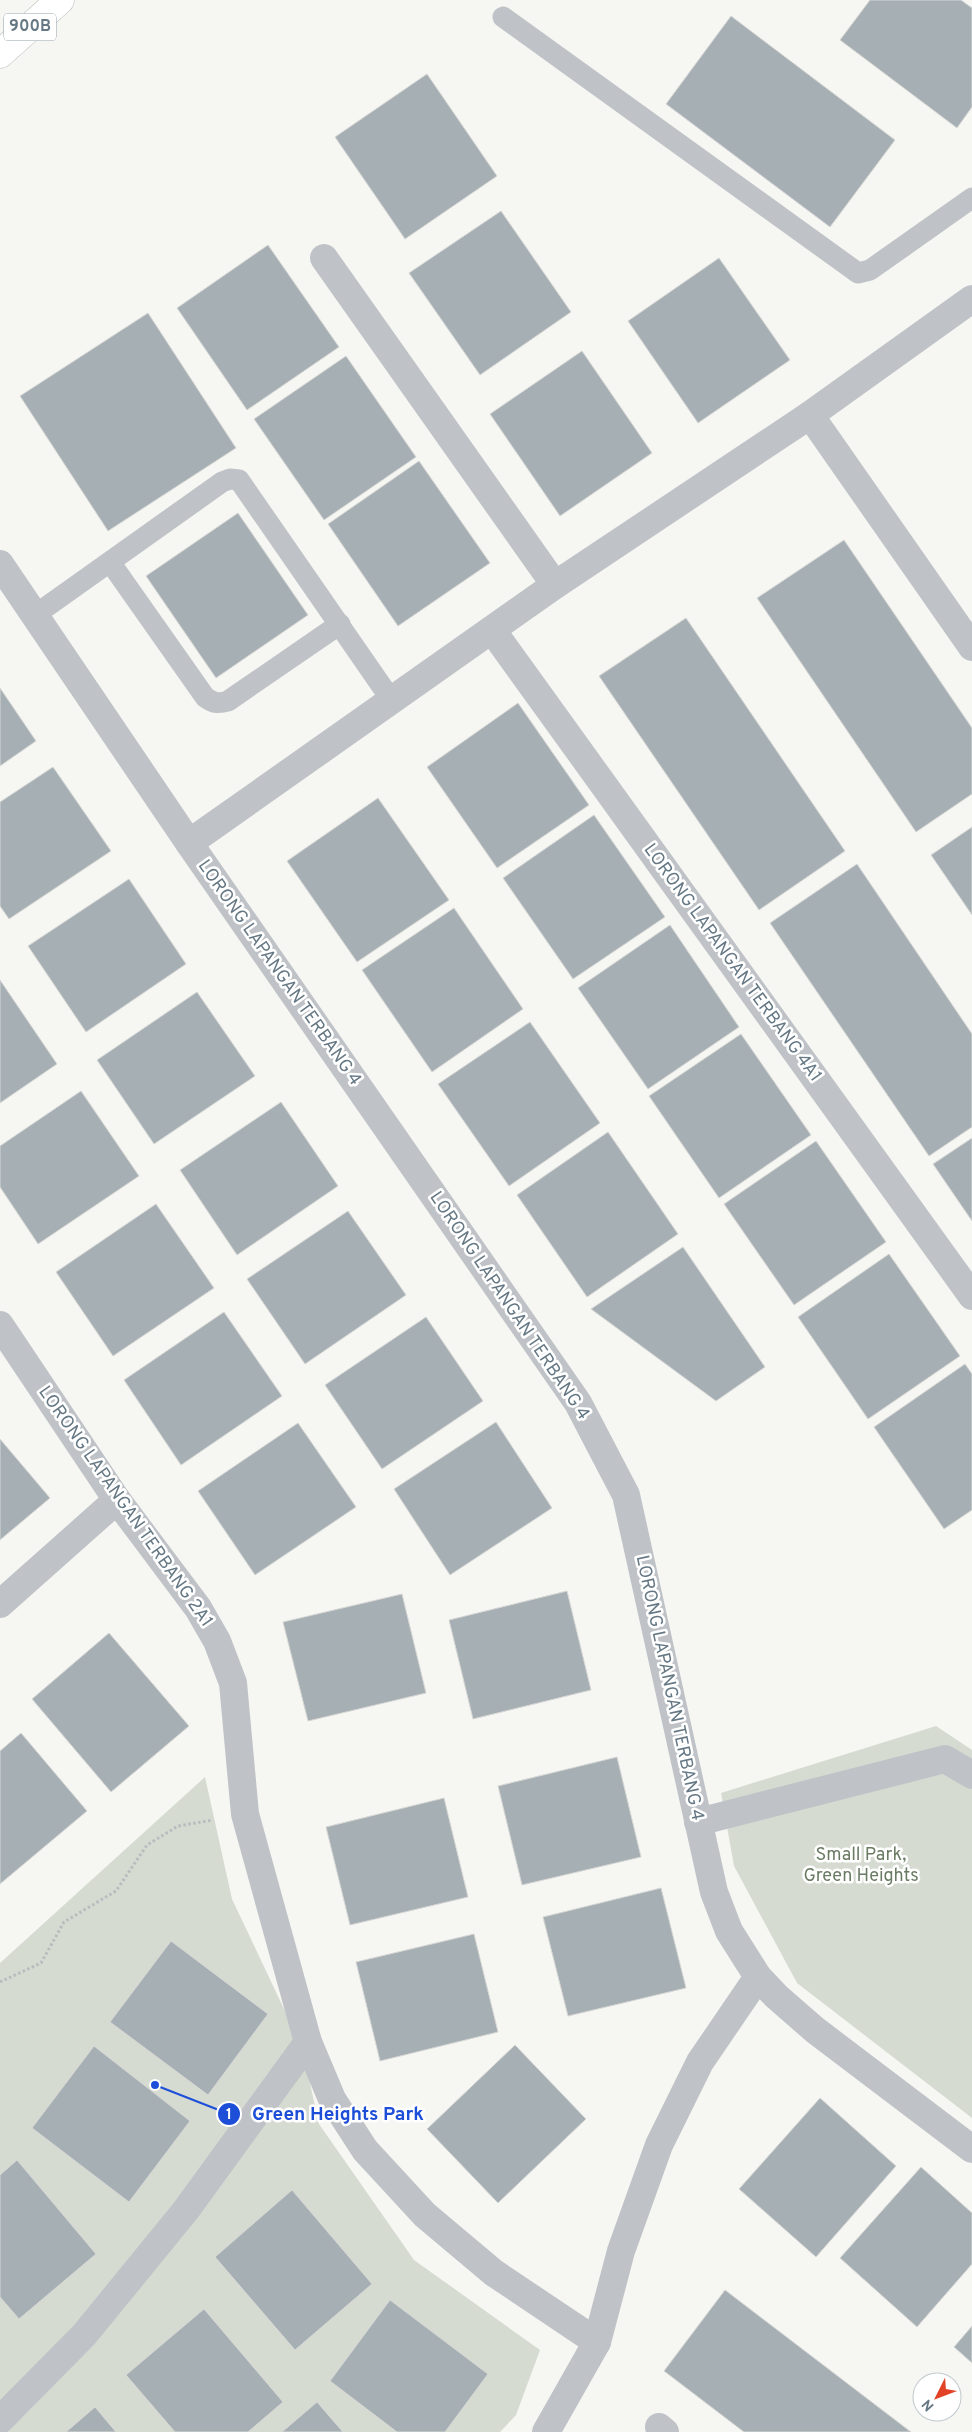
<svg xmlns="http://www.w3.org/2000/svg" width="972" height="2432" viewBox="0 0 972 2432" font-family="Overpass,sans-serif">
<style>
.green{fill:#d6dbd2}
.building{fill:#a5afb4;stroke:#d7d7d5}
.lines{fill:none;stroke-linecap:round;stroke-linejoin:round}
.trunk-casing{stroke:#b2b6b9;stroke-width:29}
.path{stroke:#b9bcbe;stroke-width:3;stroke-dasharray:2.5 2.5;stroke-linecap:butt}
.service{stroke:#bfc3c7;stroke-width:21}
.minor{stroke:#bfc3c7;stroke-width:28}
.trunk{stroke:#fff;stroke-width:28}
.labels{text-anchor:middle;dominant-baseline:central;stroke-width:5;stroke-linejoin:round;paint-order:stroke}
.shield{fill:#fff;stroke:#93a0a9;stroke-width:1}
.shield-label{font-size:16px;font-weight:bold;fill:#657884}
.street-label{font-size:18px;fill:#657884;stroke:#fff}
.park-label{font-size:18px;fill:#6a7b64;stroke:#fff}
.leader{fill:none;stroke:#1d4ed8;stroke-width:2}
.callout-dot{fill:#1d4ed8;stroke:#fff;stroke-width:2}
.mark-label{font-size:15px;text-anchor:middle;font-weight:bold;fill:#fff}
.callout-label{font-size:19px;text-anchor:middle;font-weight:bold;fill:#1d4ed8;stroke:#fff;stroke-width:5;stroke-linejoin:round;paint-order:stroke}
</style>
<rect width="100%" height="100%" fill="#f6f6f2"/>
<g class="green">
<path d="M936,1726L972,1750V2118L797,1983L734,1866L721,1793Z"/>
<path d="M205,1777L232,1899L302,2047L319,2124L414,2260L540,2350L516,2415L500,2432H0V1963Z"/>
</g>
<g class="building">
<path d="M870,0H961L972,8V107L957,128L840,40Z"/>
<path d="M731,16L895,140L830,227L666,104Z"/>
<path d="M427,74L497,176L405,239L335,137Z"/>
<path d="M501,211L571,312L480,375L409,273Z"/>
<path d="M268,245L339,347L247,410L177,308Z"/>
<path d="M719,258L790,360L698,423L628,321Z"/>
<path d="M148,313L236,448L108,531L20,396Z"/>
<path d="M582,351L652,453L560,516L490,414Z"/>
<path d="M346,356L416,457L324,520L254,419Z"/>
<path d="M419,461L490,563L398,626L328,524Z"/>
<path d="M238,513L308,615L216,678L146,576Z"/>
<path d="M844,540L972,728V794L916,832L757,598Z"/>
<path d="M686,618L845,851L759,910L599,676Z"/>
<path d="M0,688L36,741L0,766Z"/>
<path d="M518,703L589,805L497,868L427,767Z"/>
<path d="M53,767L111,851L9,919L0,906V802Z"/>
<path d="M378,798L449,900L357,962L287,861Z"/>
<path d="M594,815L665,917L573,979L503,878Z"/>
<path d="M972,827V915L931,855Z"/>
<path d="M857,864L972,1034V1127L929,1156L770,923Z"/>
<path d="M129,879L186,964L86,1032L28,946Z"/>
<path d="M454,908L523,1009L432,1072L362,970Z"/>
<path d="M670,925L739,1027L648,1089L578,988Z"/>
<path d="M0,980L57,1064L0,1103Z"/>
<path d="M197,992L255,1076L154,1144L97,1060Z"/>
<path d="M530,1022L600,1123L509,1186L438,1084Z"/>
<path d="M741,1034L811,1135L719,1198L649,1096Z"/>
<path d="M81,1091L139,1176L38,1244L0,1187V1146Z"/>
<path d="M281,1102L338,1186L237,1255L180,1170Z"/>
<path d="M608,1132L678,1234L587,1297L517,1195Z"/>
<path d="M972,1138V1221L933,1164Z"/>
<path d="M816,1141L886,1242L794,1305L724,1204Z"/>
<path d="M156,1204L214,1288L113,1356L56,1272Z"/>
<path d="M348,1211L406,1295L305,1364L247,1279Z"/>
<path d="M683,1247L765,1367L716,1401L591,1309Z"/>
<path d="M889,1254L960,1356L868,1419L798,1317Z"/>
<path d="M224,1312L282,1396L181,1465L124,1380Z"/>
<path d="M426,1317L483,1401L382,1469L325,1385Z"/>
<path d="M965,1364L972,1374V1510L944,1529L874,1427Z"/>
<path d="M496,1422L552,1508L450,1575L394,1489Z"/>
<path d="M298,1423L356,1507L255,1575L198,1491Z"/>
<path d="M0,1439L50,1498L0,1540Z"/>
<path d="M567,1591L591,1690L473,1719L449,1620Z"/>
<path d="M402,1594L426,1693L308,1721L283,1622Z"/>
<path d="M109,1633L189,1726L111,1792L32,1699Z"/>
<path d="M21,1733L87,1811L0,1884V1751Z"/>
<path d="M617,1757L641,1857L522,1885L498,1786Z"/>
<path d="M444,1798L468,1897L350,1925L326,1827Z"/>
<path d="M661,1888L686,1988L568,2016L543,1917Z"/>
<path d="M474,1934L498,2032L380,2061L356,1962Z"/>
<path d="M171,1941L268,2014L208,2095L110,2022Z"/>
<path d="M515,2045L586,2119L498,2203L427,2129Z"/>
<path d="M94,2046L190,2121L129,2202L32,2128Z"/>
<path d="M820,2098L896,2166L816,2257L739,2189Z"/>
<path d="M17,2160L96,2254L19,2319L0,2297V2175Z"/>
<path d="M921,2167L972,2213V2264L917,2327L840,2258Z"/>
<path d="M292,2190L372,2284L295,2350L215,2257Z"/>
<path d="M725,2290L911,2432H744L664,2371Z"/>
<path d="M390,2300L488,2374L445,2432H397L330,2381Z"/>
<path d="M204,2309L283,2402L248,2432H175L126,2375Z"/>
<path d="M972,2326V2363L954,2347Z"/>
<path d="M317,2402L343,2432H282Z"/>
<path d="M95,2407L116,2432H66Z"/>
</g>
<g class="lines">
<g class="trunk-casing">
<path id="trunk" d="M0,54L60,0"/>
</g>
<path class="path" d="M0,1982L41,1963L64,1922L116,1891L147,1845L178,1826L213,1820"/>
<g class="service">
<path d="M503,17L858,273L870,270L972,198"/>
<path d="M110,562L205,697C213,703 218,704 228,701L340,624"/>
<path d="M35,615L222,482L230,479L239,480L392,701"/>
</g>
<g class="minor">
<path d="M324,258L555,585"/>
<path d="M810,415L972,647"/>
<path d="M0,564L189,843L578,1403L626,1495L714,1892L729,1931L758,1977L776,1996L815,2030L972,2149"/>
<path d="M492,630L972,1296"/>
<path d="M189,843L555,585L810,415L972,299"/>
<path d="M0,1325L117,1500L198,1608L217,1641L233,1683L245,1814L308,2042L332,2099L365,2150L425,2215L494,2273L597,2342"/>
<path d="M0,1604L117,1500"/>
<path d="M698,1822L945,1759L972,1775"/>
<path d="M0,2420L84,2335L186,2210L308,2042"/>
<path d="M659,2427L665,2432"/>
<path d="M546,2432L597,2342L621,2251L659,2145L700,2062L758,1977"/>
</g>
<use href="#trunk" class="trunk"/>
</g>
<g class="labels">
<rect class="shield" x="4" y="13.5" width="52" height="27" rx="4"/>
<g class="shield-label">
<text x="30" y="27">900B</text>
</g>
<g class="street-label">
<text transform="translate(732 963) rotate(54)">LORONG LAPANGAN TERBANG 4A1</text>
<text transform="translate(279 973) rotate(55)">LORONG LAPANGAN TERBANG 4</text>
<text transform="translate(509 1306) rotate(56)">LORONG LAPANGAN TERBANG 4</text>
<text transform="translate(125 1507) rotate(55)">LORONG LAPANGAN TERBANG 2A1</text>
<text transform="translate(669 1688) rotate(78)">LORONG LAPANGAN TERBANG 4</text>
</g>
<g class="park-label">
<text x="861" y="1855">Small Park,<tspan x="861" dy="21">Green Heights</tspan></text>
</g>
</g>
<path class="leader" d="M155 2085L229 2114"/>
<g class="callout-dot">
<circle cx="155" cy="2085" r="5"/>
<circle cx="229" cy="2114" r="12"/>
</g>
<g class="mark-label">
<text x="229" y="2119">1</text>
</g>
<g class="callout-label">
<text x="338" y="2120">Green Heights Park</text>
</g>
<g transform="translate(937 2397) rotate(228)"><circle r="24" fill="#ffffff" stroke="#c1c9ce"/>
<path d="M0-4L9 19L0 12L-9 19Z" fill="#e24326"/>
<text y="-8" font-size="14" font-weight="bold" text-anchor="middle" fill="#657884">N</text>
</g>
</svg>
